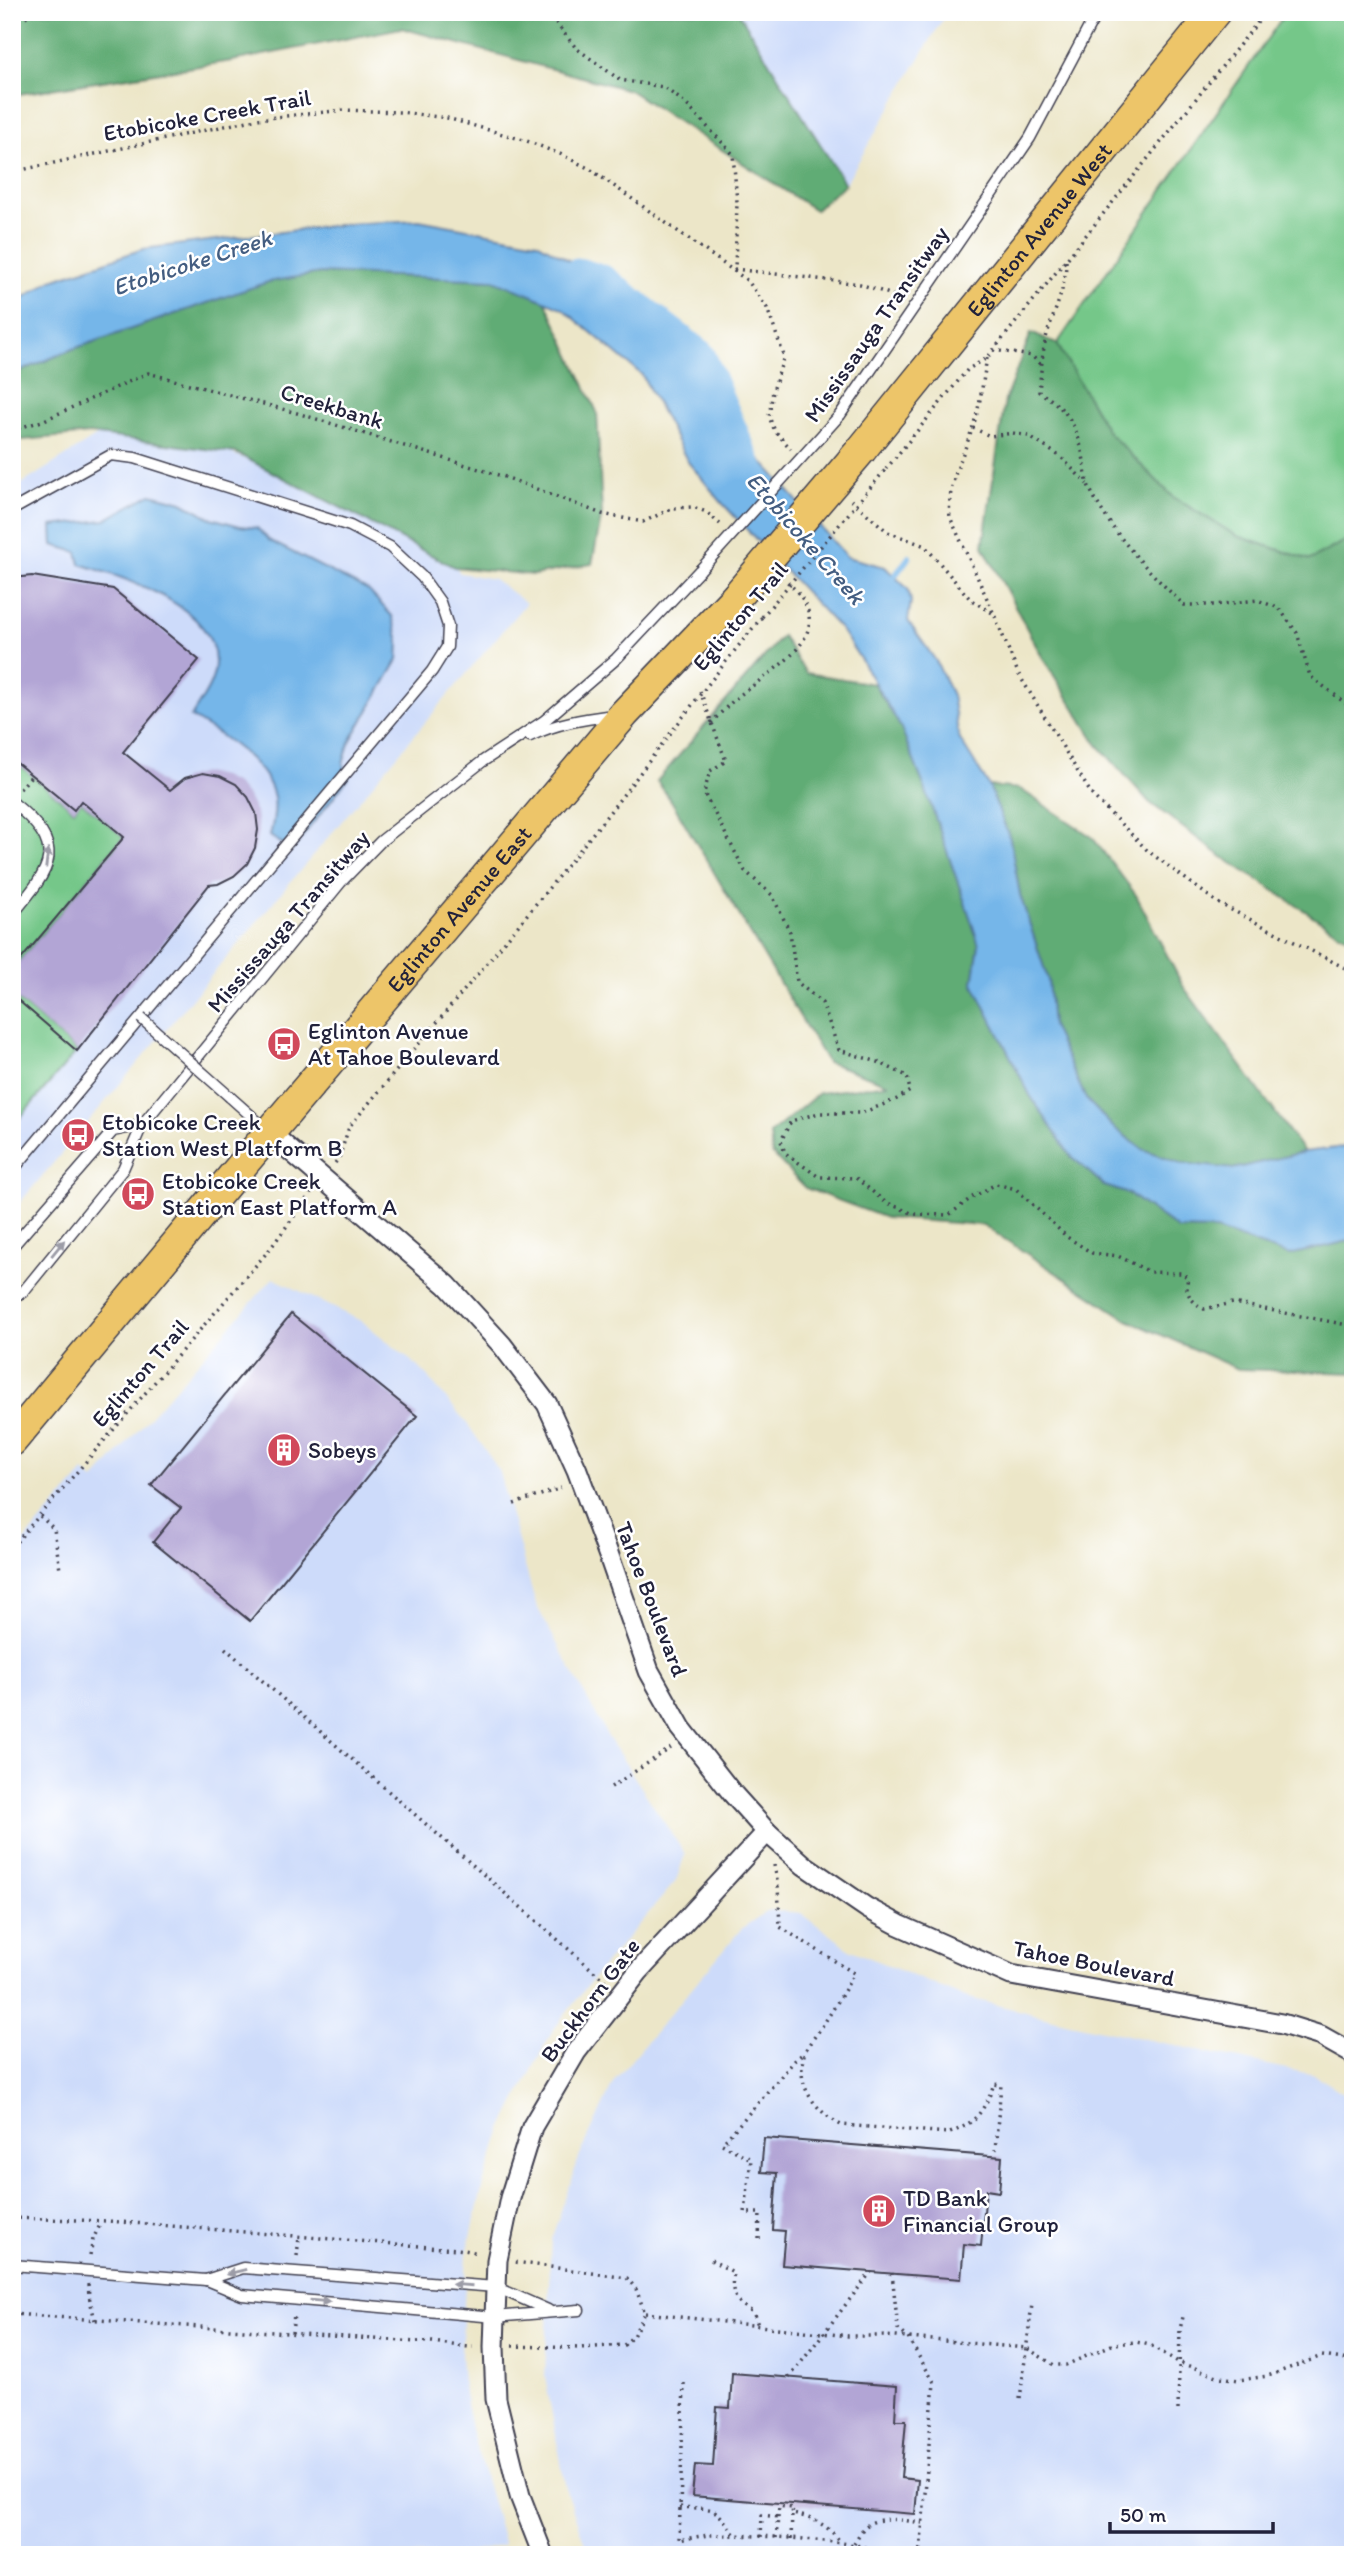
<svg xmlns="http://www.w3.org/2000/svg" width="1365" height="2567" viewBox="0 0 1365 2567" font-family="Itim,sans-serif">
<style>
.built{fill:#cddbfa}
.green{fill:#75c789;stroke:#4c7462;stroke-width:2}
.forest{fill:#60ac75;stroke:#416758;stroke-width:2}
.water{fill:#75b6e9;stroke:#4c6c92;stroke-width:2}
.lines{fill:none;stroke-linecap:round;stroke-linejoin:round}
.stream{stroke:#75b6e9;stroke-width:6}
.river{stroke:#75b6e9;stroke-width:38}
.building{fill:#b2a5d5}
.lane-casing{stroke:#403f50;stroke-width:13}
.street-casing{stroke:#403f50;stroke-width:23}
.primary-casing{stroke:#403f50;stroke-width:33}
.path{stroke:#403f50;stroke-width:3.5;stroke-dasharray:2 5;stroke-linecap:butt}
.lane{stroke:#fff;stroke-width:10}
.street{stroke:#fff;stroke-width:19}
.primary{stroke:#edc569;stroke-width:30}
.lane-bridge-casing{stroke:#403f50;stroke-width:13;stroke-linecap:butt}
.primary-bridge-casing{stroke:#403f50;stroke-width:33;stroke-linecap:butt}
.path-bridge{stroke:#403f50;stroke-width:3.5;stroke-dasharray:2 5;stroke-linecap:butt}
.lane-bridge{stroke:#fff;stroke-width:10}
.primary-bridge{stroke:#edc569;stroke-width:30}
.oneway{fill:#9c9ca7}
.labels{text-anchor:middle;dominant-baseline:central;stroke-width:5;stroke-linejoin:round;paint-order:stroke}
.street-label{font-size:23px;fill:#22223b;stroke:#fff}
.poi-label{font-size:23px;fill:#22223b;stroke:#fff;text-anchor:start}
.water-label{font-size:24px;font-style:italic;fill:#435d81;stroke:#fff}
</style>
<rect width="100%" height="100%" fill="#fff"/>
<filter id="ink" filterUnits="userSpaceOnUse"><feTurbulence type="fractalNoise" baseFrequency=".0143" numOctaves="2"/><feDisplacementMap in="SourceGraphic" scale="14" xChannelSelector="R" yChannelSelector="G"/><feConvolveMatrix kernelMatrix="1 2 1 2 8 2 1 2 1" color-interpolation-filters="sRGB"/></filter>
<filter id="wash" filterUnits="userSpaceOnUse"><feTurbulence type="fractalNoise" baseFrequency=".00686" numOctaves="4" result="noise"/><feDisplacementMap in="SourceGraphic" scale="28" xChannelSelector="R" yChannelSelector="G"/><feGaussianBlur stdDeviation="1.57" result="paint"/><feColorMatrix in="noise" values="0 0 0 0 0 0 0 0 0 0 0 0 0 0 0 0 0 1.4 0 .05"/><feComposite in="paint" operator="in"/></filter>
<g filter="url(#wash)">
<rect width="100%" height="100%" fill="#ece6c8"/>
<g class="built">
<path d="M738,12H947L845,184Z"/>
<path d="M135,412L437,541L460,573L494,579L526,603L12,1212V490Z"/>
<path d="M273,1278L363,1322L419,1367L466,1422L498,1469L536,1605L608,1737L685,1854L676,1881L598,1972L551,2033L503,2127L483,2184L467,2254L461,2354L464,2394L472,2433L504,2545L459,2555H12V1555L84,1472L94,1480Z"/>
<path d="M769,1910L801,1913L851,1950L961,1996L1065,2022L1315,2075L1353,2099V2555H589L567,2494L545,2377L551,2240L579,2158L614,2081L742,1928Z"/>
</g>
<g class="green">
<path d="M1286,12H1353V537L1311,560L1237,536L1173,497L1108,432L1057,344Z"/>
<path d="M12,759L74,810L81,801L124,837L12,970Z"/>
<path d="M12,995L77,1051L12,1127Z"/>
</g>
<g class="forest">
<path d="M12,12H738L845,184L815,210L629,90L401,28L232,61L12,95Z"/>
<path d="M320,273L494,280L545,300L597,412L602,514L592,564L534,575L454,567L236,453L90,434L12,441V375L70,350L268,282Z"/>
<path d="M1031,333L1057,344L1108,432L1173,497L1237,536L1310,560L1353,537V939L1339,933L1221,856L1149,802L1097,744L1041,655L983,546L1005,400Z"/>
<path d="M782,636L806,673L874,684L900,726L925,788L970,917L979,945L973,983L1030,1095L1070,1155L1105,1186L1129,1194L1178,1229L1216,1230L1289,1255L1353,1240V1373L1238,1369L1128,1320L983,1225L886,1218L805,1188L772,1154L770,1134L819,1093L889,1084L827,1062L672,802L657,781Z"/>
<path d="M989,786L1020,789L1092,837L1136,895L1183,986L1304,1152L1233,1169L1181,1163L1142,1149L1112,1126L1086,1099L1052,1026L1048,980L1020,895L1010,839Z"/>
</g>
<g class="water">
<path d="M419,220L537,242L602,279L685,363L728,423L847,557L885,567L908,589L911,601L908,621L936,661L952,695L959,738L989,786L1010,839L1020,895L1048,980L1052,1026L1086,1099L1112,1126L1142,1149L1181,1163L1233,1169L1304,1152L1353,1146V1240L1289,1255L1216,1230L1178,1229L1129,1194L1105,1186L1070,1155L1030,1095L973,983L979,945L970,917L925,788L900,726L861,660L841,630L723,504L688,462L642,375L562,308L494,280L320,273L268,282L70,350L12,375V305L52,280L143,249L346,224Z"/>
<path d="M151,494L182,502L211,518L240,526L257,528L270,541L369,591L392,616L399,641L398,660L349,743L343,764L349,777L292,850L270,836C273,824 276,809 274,797C267,762 220,734 191,717C201,700 215,683 215,663C216,605 124,578 80,564L77,552L53,545L52,526L105,520Z"/>
</g>
<g class="lines">
<path class="stream" d="M891,581L909,557"/>
<path class="river" d="M579,277L602,284L697,357L743,465"/>
</g>
<g id="blocks">
<g class="building">
<path d="M32,576L113,589L199,660L123,752L170,790L185,778L203,773L220,776L236,784L248,797L256,813L258,830L255,848L247,864L234,876L218,884L209,885L77,1051L12,995V970L124,837L81,801L74,810L12,759V578Z"/>
<path d="M291,1314L417,1416L250,1621L153,1542L181,1508L151,1485Z"/>
<path d="M764,2138L1002,2157L999,2192L986,2190L981,2246L964,2244L961,2279L782,2265L785,2231L773,2230L777,2173L761,2172Z"/>
<path d="M732,2373L897,2386L895,2420H906L901,2478L918,2480L915,2514L692,2496L695,2465L713,2466L717,2407L730,2408Z"/>
</g>
</g>
</g>
<g filter="url(#ink)">
<use href="#blocks" fill-opacity="0" stroke="#403f50" stroke-width="2"/>
<g class="lines">
<g class="lane-casing">
<g id="lane">
<path d="M840,415L1030,138L1097,12"/>
<path d="M12,510L111,455L135,458L350,526L390,547L422,577L440,602L448,626L447,647L432,671L12,1171"/>
<path d="M530,736C556,723 584,719 613,715"/>
<path d="M12,802C68,847 53,866 12,915"/>
<path d="M230,1097L267,1130"/>
<path d="M12,1247L113,1131L142,1125"/>
<path d="M12,1297L23,1292L123,1169L142,1125L341,882L381,841L483,761L544,721L616,659L700,570"/>
<path d="M12,2265L206,2280L242,2295L495,2317L579,2310"/>
<path d="M206,2280L243,2268L496,2287L548,2310"/>
</g>
</g>
<g class="street-casing">
<g id="street">
<path d="M270,1133L447,1285L502,1345L547,1404L577,1470L609,1556L649,1671L681,1728L732,1793L767,1832L804,1865L867,1908L899,1925L1011,1975L1282,2024L1321,2036L1353,2054"/>
<path d="M543,2555L520,2496L496,2399L494,2347L497,2260L510,2198L532,2127L576,2052L639,1971L767,1832"/>
</g>
</g>
<g class="primary-casing">
<g id="primary">
<path id="s1" d="M862,449L1215,12"/>
<path id="s2" d="M12,1441L227,1183L624,714L736,597"/>
</g>
</g>
<g class="path">
<path d="M547,12L576,48L620,80L663,87L684,102L733,154L737,202L735,270"/>
<path d="M12,21L40,12"/>
<path d="M12,172L257,119L345,110L400,112L447,118L527,141L560,154L590,169L748,281L767,308L784,356L773,391L769,417L775,431L791,449"/>
<path d="M1066,261C1066,287 1056,307 1048,331C1042,350 1041,372 1039,392C1069,409 1078,428 1084,461C1085,469 1086,479 1089,487C1110,532 1149,572 1184,605H1215L1257,600L1279,608L1297,633L1310,676L1353,709"/>
<path d="M734,269L860,284L898,297"/>
<path d="M993,350L1032,356L1042,366"/>
<path d="M987,358C983,379 981,402 974,423C965,454 946,484 950,517L994,614L1018,673L1092,795L1148,851L1218,903L1353,972"/>
<path d="M973,428L990,436L1013,433L1028,436L1061,457L1087,484"/>
<path d="M12,430L42,421L148,373L297,413L505,477L602,514L643,522L673,508L693,507L706,512L720,524"/>
<path d="M886,469L968,369L987,358L1266,12"/>
<path d="M851,500L888,532L925,546L971,600L994,614"/>
<path d="M700,691L726,761L710,771L704,793L745,871L772,895L790,932L797,982L822,1003L839,1050L878,1062L907,1076L910,1091L897,1099L862,1113H819L791,1121L781,1141L785,1153L819,1177L856,1178L885,1202L914,1214L949,1215L971,1198L996,1184L1016,1189L1067,1237L1092,1253L1118,1256L1150,1272L1182,1273L1188,1278C1184,1293 1191,1301 1204,1309L1233,1303L1353,1326"/>
<path d="M711,723C719,715 726,707 734,700C773,667 849,634 784,579"/>
<path d="M20,789L32,775"/>
<path d="M335,1163L339,1158L349,1127C436,1023 525,920 609,813C660,748 709,681 762,617"/>
<path d="M514,1504L561,1488"/>
<path d="M40,1516L54,1529L60,1570"/>
<path d="M12,1547L270,1249L311,1193"/>
<path d="M225,1648L605,1981"/>
<path d="M611,1787L671,1748"/>
<path d="M774,1865L778,1885L780,1927L854,1973C844,1992 833,2010 821,2028C816,2036 806,2046 804,2055C795,2086 816,2111 841,2125L950,2133C977,2122 984,2111 994,2084L1001,2085L995,2150"/>
<path d="M12,2218L108,2221L420,2246C439,2249 458,2247 477,2253"/>
<path d="M759,2239L760,2213H745L751,2159L722,2144L797,2058L804,2053"/>
<path d="M90,2255L93,2239L101,2223"/>
<path d="M297,2256L299,2237"/>
<path d="M711,2260L733,2272C731,2293 734,2302 753,2312L758,2325"/>
<path d="M892,2273L898,2329L908,2338L934,2382L920,2555"/>
<path d="M88,2284L89,2296L95,2320"/>
<path d="M645,2313L848,2336H885L1027,2348L1054,2365H1066L1114,2344L1136,2342L1150,2345L1178,2362L1220,2377L1239,2380L1268,2376L1322,2356L1343,2359L1353,2364"/>
<path d="M12,2314L417,2342C436,2340 454,2347 473,2347"/>
<path d="M292,2333L294,2314"/>
<path d="M512,2346L580,2348L624,2345L633,2336L645,2313L636,2289L627,2278L515,2262"/>
<path d="M684,2383L679,2540C689,2538 700,2536 711,2535C736,2534 875,2540 886,2555"/>
<path d="M1020,2399L1032,2304"/>
<path d="M1178,2410L1180,2329L1183,2317"/>
<path d="M680,2507C716,2510 712,2503 735,2535"/>
<path d="M761,2537L762,2515L778,2517"/>
<path d="M776,2538L779,2506L793,2508L792,2514"/>
<path d="M791,2539L792,2514C812,2517 830,2526 841,2543"/>
<path d="M854,2543C857,2539 860,2532 864,2528C877,2514 906,2521 922,2523"/>
</g>
<use href="#lane" class="lane"/>
<use href="#street" class="street"/>
<use href="#primary" class="primary"/>
<g class="lane-bridge-casing">
<g id="lane-bridge">
<path d="M700,570L840,415"/>
<path d="M141,1018L230,1097"/>
</g>
</g>
<g class="primary-bridge-casing">
<path id="primary-bridge" d="M736,597L862,449"/>
</g>
<g class="path-bridge">
<path d="M762,617L886,469"/>
<path d="M789,2378L871,2272"/>
</g>
<use href="#lane-bridge" class="lane-bridge"/>
<use href="#primary-bridge" class="primary-bridge"/>
</g>
<defs><path id="oneway-solid" d="M-6-.8H1V-3.2L6.5 0L1 3.2V.8H-6Z" transform="scale(1.75)"/></defs>
<g class="oneway">
<use href="#oneway-solid" transform="translate(47 858) rotate(-83)"/>
<use href="#oneway-solid" transform="translate(58 1248) rotate(-51)"/>
<use href="#oneway-solid" transform="translate(236 2272) rotate(166)"/>
<use href="#oneway-solid" transform="translate(462 2285) rotate(-176)"/>
<use href="#oneway-solid" transform="translate(320 2301) rotate(5)"/>
</g>
</g>
<defs>
<g id="bus-disc" transform="scale(1.75)"><circle r="9.5" fill="#d1495b" stroke="#fff"/><path d="M-5-6H5V4H4V6H2V4H-2V6H-4V4H-5ZM-3.5-4V0h7V-4ZM-3.5 1.2v1.5H-2V1.2ZM2 1.2v1.5H3.5V1.2Z" fill="#fff"/></g>
<g id="building-disc" transform="scale(1.75)"><circle r="9.5" fill="#d1495b" stroke="#fff"/><path d="M-4-6H4V6H1V3H-1V6H-4ZM-2.5-4.3h1.7v1.8h-1.7ZM.8-4.3h1.7v1.8H.8ZM-2.5-1h1.7V.8h-1.7ZM.8-1h1.7V.8H.8Z" fill="#fff"/></g>
</defs>
<g fill-rule="evenodd">
<use href="#bus-disc" x="284" y="1044"/>
<use href="#bus-disc" x="78" y="1135"/>
<use href="#bus-disc" x="138" y="1194"/>
<use href="#building-disc" x="284" y="1450"/>
<use href="#building-disc" x="879" y="2211"/>
</g>
<g class="labels">
<g class="street-label">
<text transform="translate(207 115) rotate(-10)">Etobicoke Creek Trail</text>
<text stroke="none"><textPath href="#s1" startOffset="282">Eglinton Avenue West</textPath></text>
<text transform="translate(876 324) rotate(-55)">Mississauga Transitway</text>
<text transform="translate(332 406) rotate(17)">Creekbank</text>
<text transform="translate(740 616) rotate(-50)">Eglinton Trail</text>
<text stroke="none"><textPath href="#s2" startOffset="695">Eglinton Avenue East</textPath></text>
<text transform="translate(288 921) rotate(-49)">Mississauga Transitway</text>
<text transform="translate(140 1373) rotate(-49)">Eglinton Trail</text>
<text transform="translate(652 1599) rotate(69)">Tahoe Boulevard</text>
<text transform="translate(1094 1963) rotate(11)">Tahoe Boulevard</text>
<text transform="translate(590 2000) rotate(-53)">Buckhorn Gate</text>
</g>
<g class="poi-label">
<text x="308" y="1031">Eglinton Avenue<tspan x="308" dy="26">At Tahoe Boulevard</tspan></text>
<text x="102" y="1122">Etobicoke Creek<tspan x="102" dy="26">Station West Platform B</tspan></text>
<text x="162" y="1181">Etobicoke Creek<tspan x="162" dy="26">Station East Platform A</tspan></text>
<text x="308" y="1450">Sobeys</text>
<text x="903" y="2198">TD Bank<tspan x="903" dy="26">Financial Group</tspan></text>
</g>
<g class="water-label">
<text transform="translate(192 262) rotate(-18)">Etobicoke Creek</text>
<text transform="translate(806 538) rotate(49)">Etobicoke Creek</text>
</g>
</g>
<rect width="1365" height="2567" fill="none" stroke="#fff" stroke-width="42"/>
<path d="M1110 2522v10h163v-10" fill="none" stroke="#22223b" stroke-width="3.5"/>
<text x="1120" y="2522" font-size="21" fill="#22223b" stroke="#ffffff" stroke-width="5" paint-order="stroke">50 m</text>
</svg>
